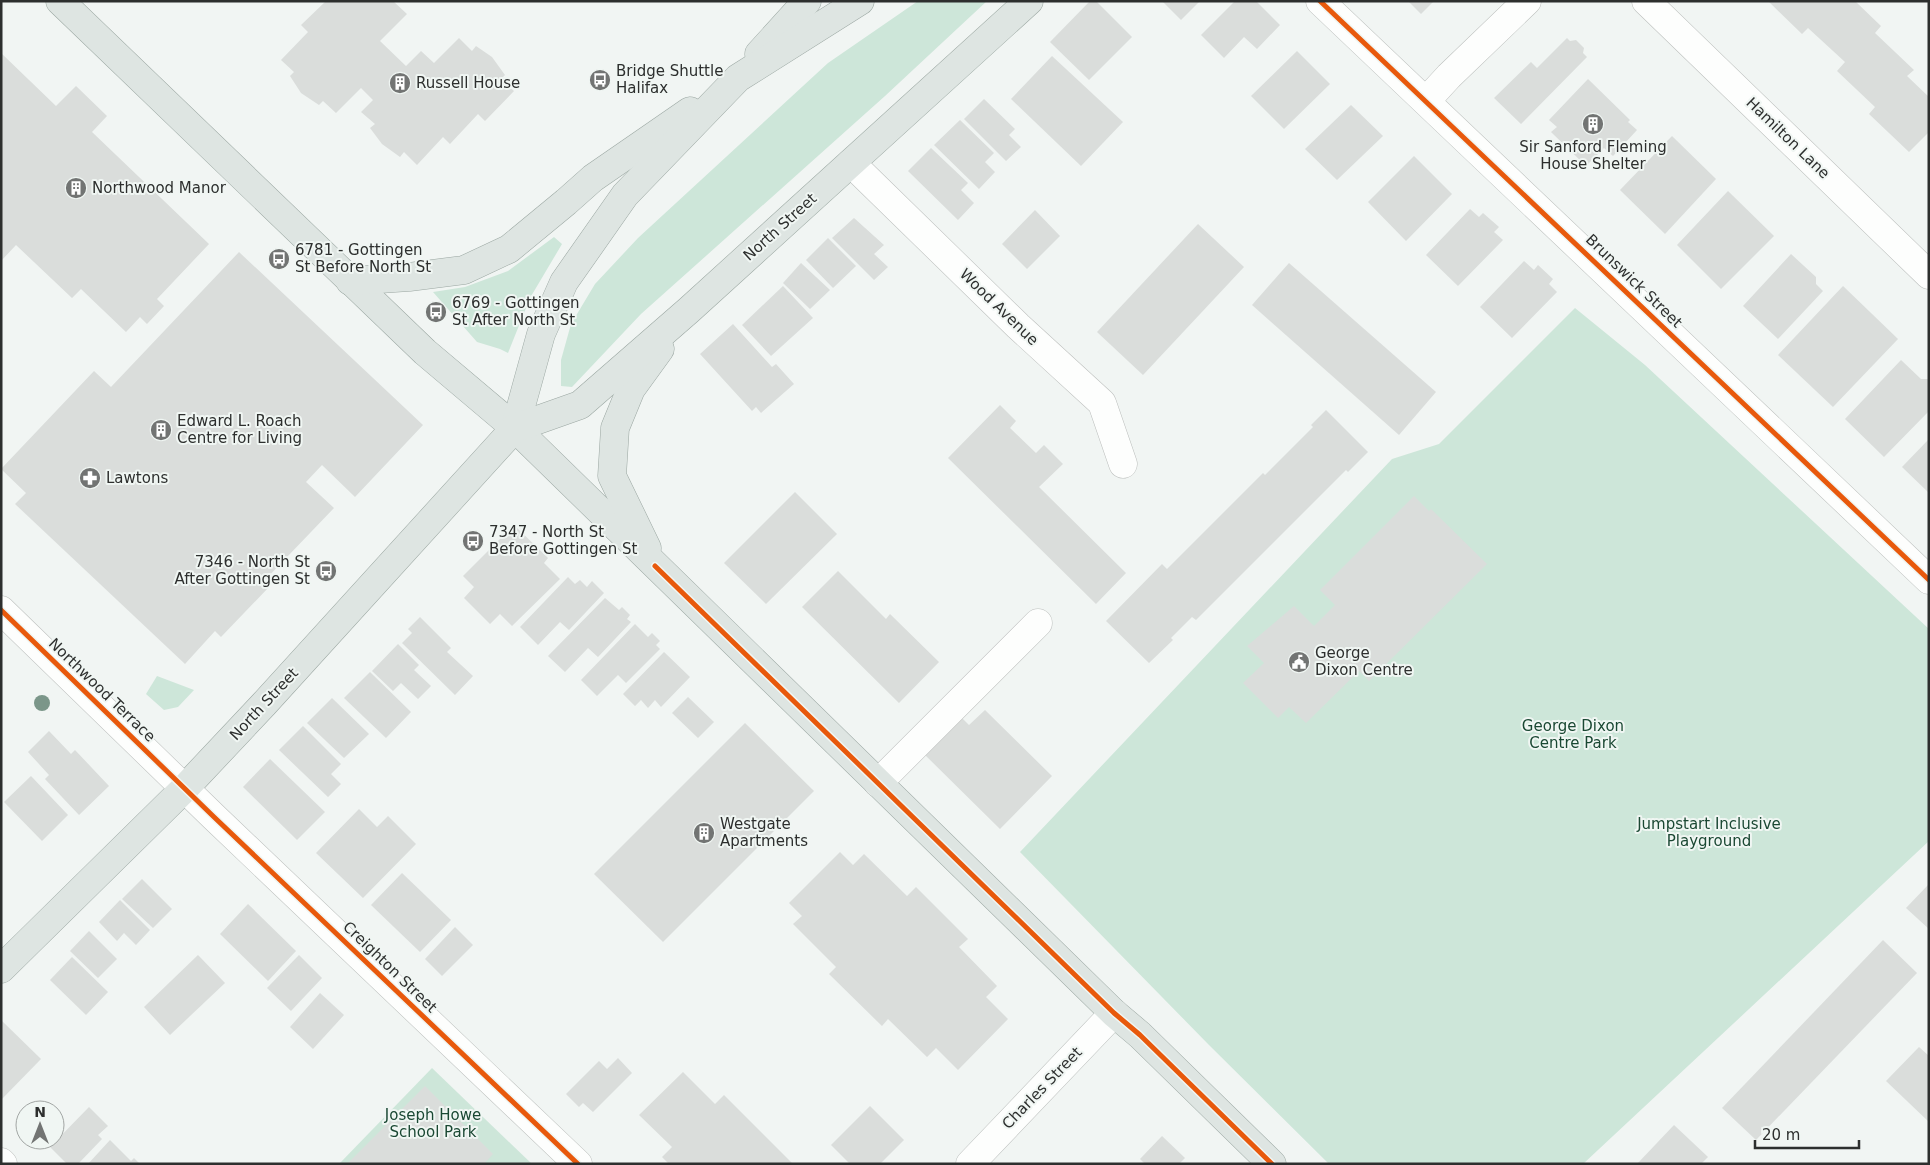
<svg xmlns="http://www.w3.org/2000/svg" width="1930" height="1165" viewBox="0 0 1930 1165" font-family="'DejaVu Sans',sans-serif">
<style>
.green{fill:#cde6d9}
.building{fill:#dadddb}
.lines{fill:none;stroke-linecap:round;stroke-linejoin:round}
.minor-casing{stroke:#bcbfbd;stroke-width:29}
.major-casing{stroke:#9ba7a2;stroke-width:29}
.minor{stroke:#fdfefd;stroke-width:28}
.major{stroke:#dee5e2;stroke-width:28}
.cycleway-casing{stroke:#f0f6f3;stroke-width:8}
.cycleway{stroke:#e8590c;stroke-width:5}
.tree{fill:#7b9689}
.labels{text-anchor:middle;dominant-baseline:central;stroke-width:4;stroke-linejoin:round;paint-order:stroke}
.poi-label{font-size:15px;fill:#2d2f2e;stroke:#f0f6f3;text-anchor:start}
.street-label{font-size:15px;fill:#2d2f2e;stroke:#f0f6f3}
.park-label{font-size:15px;fill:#1a4833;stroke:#f0f6f3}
</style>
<rect width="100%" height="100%" fill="#f1f5f3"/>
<g class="green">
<path d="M918,1H987L885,96L641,314L572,387L561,386V360L571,324L595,284L638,238L828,63Z"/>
<path d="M554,237L562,244L530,298L508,353L500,349L477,342L433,292L465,287L508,271Z"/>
<path d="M1575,308L1645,365L1929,629V841L1583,1164H1329L1209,1045L1020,852L1392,459L1439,444Z"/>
<path d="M157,676L194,690L178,707L164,710L146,694Z"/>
<path d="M432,1068L532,1164H339Z"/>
</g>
<g class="building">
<path d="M326,1H393L407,14L380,41L406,66L421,51L434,63L459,38L472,51L476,46L492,57L505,75L501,79L514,91L485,121L478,114L450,144L443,137L417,165L404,152L400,157L382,144L370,128L375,124L361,112L373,100L361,88L336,113L323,101L319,105L301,93L290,76L294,72L281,60L308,32L301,25Z"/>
<path d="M1090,1H1096L1132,37L1089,80L1050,42Z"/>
<path d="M1162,1H1200L1181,20Z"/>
<path d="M1235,1H1256L1280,25L1257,49L1244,37L1224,58L1201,35Z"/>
<path d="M1408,1H1434L1421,14Z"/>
<path d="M1768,1H1855L1881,26L1875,33L1914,70L1907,76L1929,97V132L1909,152L1869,114L1875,107L1837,71L1845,62L1808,28L1802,34Z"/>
<path d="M1567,38L1570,41L1576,40L1584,48L1583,53L1587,57L1521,124L1494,98L1531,62L1537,68Z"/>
<path d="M1297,51L1330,84L1284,129L1251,96Z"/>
<path d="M1,53L56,106L76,86L107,116L92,132L209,244L157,299L164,306L147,324L140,317L126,332L81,289L72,298L16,245L1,261Z"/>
<path d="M1052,56L1123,122L1081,166L1011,99Z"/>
<path d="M1588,79L1630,120L1628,122L1637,130L1613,156L1604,148L1586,166L1551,132L1557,127L1549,120Z"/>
<path d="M984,99L1015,129L1009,135L1021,147L1006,161L964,119Z"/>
<path d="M1351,105L1383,136L1337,180L1305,149Z"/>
<path d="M960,120L994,153L985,162L995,172L979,189L934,145Z"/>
<path d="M1672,136L1716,179L1665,234L1620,190Z"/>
<path d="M931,148L968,183L961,190L974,203L958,220L908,171Z"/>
<path d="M1414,156L1452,194L1406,241L1368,202Z"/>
<path d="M1728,191L1774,236L1721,289L1677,245Z"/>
<path d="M1470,209L1479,217L1483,213L1499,227L1494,232L1503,240L1458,286L1426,255Z"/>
<path d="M1035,210L1060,236L1027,269L1002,244Z"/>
<path d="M854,218L884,245L874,254L888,267L874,280L832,238Z"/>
<path d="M1198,224L1244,267L1143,375L1097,332Z"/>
<path d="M828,238L856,266L833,288L806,260Z"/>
<path d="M239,252L423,425L355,497L322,465L306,482L334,508L264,581L269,587L221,637L215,631L185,664L15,504L26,493L1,469L94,371L111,387Z"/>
<path d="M1791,254L1816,277V284L1823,291L1778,339L1743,306Z"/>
<path d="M1524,261L1534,270L1538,265L1553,279L1549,284L1557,292L1512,338L1480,307Z"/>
<path d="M801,263L830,290L810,309L783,283Z"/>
<path d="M1289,263L1436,392L1399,435L1252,305Z"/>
<path d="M783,286L813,318L771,356L742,325Z"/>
<path d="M1843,286L1898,339L1833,407L1778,355Z"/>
<path d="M733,324L772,367L776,364L794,384L761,413L756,407L752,411L700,354Z"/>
<path d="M1901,360L1921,379H1929V411L1884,457L1845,419Z"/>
<path d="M1000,405L1016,421L1010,428L1036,453L1044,445L1063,464L1039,487L1126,573L1096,604L948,458Z"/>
<path d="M1326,410L1368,452L1348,472L1346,470L1196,620L1192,617L1171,638L1173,640L1149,663L1106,621L1162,564L1167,569L1263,473L1265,475L1313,427L1311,425Z"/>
<path d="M1929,439V493L1902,467Z"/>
<path d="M795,492L837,534L766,604L724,563Z"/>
<path d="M1414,496L1429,511L1431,509L1487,564L1369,681L1359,671L1306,723L1289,707L1278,718L1243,683L1264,663L1247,646L1294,606L1314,626L1335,605L1320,590Z"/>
<path d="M514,525L548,558L544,563L560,579L512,626L500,614L490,624L464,598L474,587L463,576Z"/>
<path d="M838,571L886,619L890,614L939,662L899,703L802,607Z"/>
<path d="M568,577L575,584L580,580L587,587L592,581L604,593L569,630L560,622L538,645L520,627Z"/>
<path d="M605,598L619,610L622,607L630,615L627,619L631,622L598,657L588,648L565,672L548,656Z"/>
<path d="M420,617L451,648L447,652L473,676L455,695L402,643L412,633L408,629Z"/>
<path d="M635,624L648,637L652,633L660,641L656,645L660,649L626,683L618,675L597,696L581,680Z"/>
<path d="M398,644L419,665L414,670L431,686L418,699L401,683L393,691L372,671Z"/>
<path d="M664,652L690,677L661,707L655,700L648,708L641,700L635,706L623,694Z"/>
<path d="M370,672L411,712L386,738L344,698Z"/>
<path d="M688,697L714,722L698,738L672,713Z"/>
<path d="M332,698L369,734L344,758L307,723Z"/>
<path d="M985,710L1052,776L1000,829L925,755L962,718L969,725Z"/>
<path d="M745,723L814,791L663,942L594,874Z"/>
<path d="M303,726L341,764L331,774L341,784L328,797L279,750Z"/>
<path d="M49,731L71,754L75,750L109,786L79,815L45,779L49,775L28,752Z"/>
<path d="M270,759L325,812L297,840L243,787Z"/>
<path d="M31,776L68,815L42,841L4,802Z"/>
<path d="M359,809L377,827L388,816L416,844L363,898L316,853Z"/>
<path d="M840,852L853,865L864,854L907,896L916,887L968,939L959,947L997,986L986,997L1008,1019L958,1070L936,1048L927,1057L888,1019L882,1026L829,974L836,967L793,924L802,916L789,903Z"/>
<path d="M402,873L451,920L420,952L371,905Z"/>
<path d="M142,879L172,909L153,928L122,899Z"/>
<path d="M1929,884V929L1906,908Z"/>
<path d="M120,900L150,930L136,945L124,933L117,941L99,922Z"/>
<path d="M248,904L296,951L268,981L220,934Z"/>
<path d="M455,927L473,945L442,976L425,959Z"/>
<path d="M89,931L117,959L98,978L70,951Z"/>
<path d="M1883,940L1917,973L1756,1140L1722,1108Z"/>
<path d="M198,955L225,983L170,1035L144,1007Z"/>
<path d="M299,955L322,978L291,1011L267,988Z"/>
<path d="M72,957L108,992L86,1015L50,980Z"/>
<path d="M320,993L344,1015L313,1049L290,1027Z"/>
<path d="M1,1020L41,1059L1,1100Z"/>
<path d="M1919,1047L1929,1056V1122L1886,1081Z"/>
<path d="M618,1058L632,1073L593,1112L583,1103L579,1107L566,1094L599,1061L607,1069Z"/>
<path d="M683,1072L715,1104L724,1095L793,1164H669L662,1157L672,1147L639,1115Z"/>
<path d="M425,1086L493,1154L484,1164H347Z"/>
<path d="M870,1106L904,1140L880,1164H850L831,1145Z"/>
<path d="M89,1107L108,1126L98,1135L102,1139L78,1164H67L50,1147Z"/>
<path d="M1674,1125L1708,1157L1701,1164H1637Z"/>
<path d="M1162,1136L1185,1158L1179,1164H1145L1140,1159Z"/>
<path d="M110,1140L131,1161L134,1158L140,1164H88Z"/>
</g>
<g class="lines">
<g class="minor-casing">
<g id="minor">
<path d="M1320,1L1929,580"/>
<path d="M1646,1L1929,275"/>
<path d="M1426,101L1449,76L1527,1"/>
<path d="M851,163L1018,326L1102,403L1123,464"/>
<path d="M1,610L214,817L578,1164"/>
<path d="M878,783L1038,623"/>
<path d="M1,1162L3,1164"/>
<path d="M970,1164L1114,1013"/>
</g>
</g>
<g class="major-casing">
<g id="major">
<path d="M60,1L425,352L515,428L1114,1013L1140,1035L1272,1164"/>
<path d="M759,54L807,1"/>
<path d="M350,281L409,277L464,270L509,249L566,202L593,178L690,111"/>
<path d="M515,428L541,334L564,282L625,195L738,78L860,1"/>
<path d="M647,548L612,476L615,428L631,389L660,349"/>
<path d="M1,969L185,788L264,704L515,428L580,405L689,310L1029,1"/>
</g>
</g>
<use href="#minor" class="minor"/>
<use href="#major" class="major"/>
<g class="cycleway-casing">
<g id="cycleway">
<path d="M1320,1L1929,580"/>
<path d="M655,566L1114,1013L1140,1035L1272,1164"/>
<path d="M1,610L214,817L578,1164"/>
</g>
</g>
<use href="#cycleway" class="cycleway"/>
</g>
<circle class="tree" cx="42" cy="703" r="8"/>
<defs>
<g id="bus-disc" transform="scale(1.125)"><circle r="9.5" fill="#727473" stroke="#f0f6f3"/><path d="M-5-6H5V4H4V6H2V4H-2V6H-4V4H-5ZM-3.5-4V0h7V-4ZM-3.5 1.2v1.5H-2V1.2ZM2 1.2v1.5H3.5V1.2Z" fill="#fff"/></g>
<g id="building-disc" transform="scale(1.125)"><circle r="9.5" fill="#727473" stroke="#f0f6f3"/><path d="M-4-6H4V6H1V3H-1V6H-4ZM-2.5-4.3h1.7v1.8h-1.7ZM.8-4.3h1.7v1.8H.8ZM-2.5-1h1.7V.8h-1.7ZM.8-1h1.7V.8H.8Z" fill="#fff"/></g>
<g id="pharmacy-disc" transform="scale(1.125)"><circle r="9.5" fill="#727473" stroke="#f0f6f3"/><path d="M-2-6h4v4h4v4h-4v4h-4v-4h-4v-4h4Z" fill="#fff"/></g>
<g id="civic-disc" transform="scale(1.125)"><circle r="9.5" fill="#727473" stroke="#f0f6f3"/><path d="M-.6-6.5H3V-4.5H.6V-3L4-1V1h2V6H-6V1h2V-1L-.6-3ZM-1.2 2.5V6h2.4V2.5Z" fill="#fff"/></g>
</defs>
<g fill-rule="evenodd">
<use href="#bus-disc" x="600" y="80"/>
<use href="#building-disc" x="400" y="83"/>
<use href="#building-disc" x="1593" y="124"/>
<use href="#building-disc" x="76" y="188"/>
<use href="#bus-disc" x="279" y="259"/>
<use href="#bus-disc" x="436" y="312"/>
<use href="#building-disc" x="161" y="430"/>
<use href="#pharmacy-disc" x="90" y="478"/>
<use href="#bus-disc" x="473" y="541"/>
<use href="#bus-disc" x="326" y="571"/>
<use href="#civic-disc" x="1299" y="662"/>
<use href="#building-disc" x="704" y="833"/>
</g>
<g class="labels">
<g class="poi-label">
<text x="616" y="71">Bridge Shuttle<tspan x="616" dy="17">Halifax</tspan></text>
<text x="416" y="83">Russell House</text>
<text x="1593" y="147" text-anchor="middle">Sir Sanford Fleming<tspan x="1593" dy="17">House Shelter</tspan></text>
<text x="92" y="188">Northwood Manor</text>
<text x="295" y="250">6781 - Gottingen<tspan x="295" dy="17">St Before North St</tspan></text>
<text x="452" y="303">6769 - Gottingen<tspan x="452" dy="17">St After North St</tspan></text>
<text x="177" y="421">Edward L. Roach<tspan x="177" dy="17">Centre for Living</tspan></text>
<text x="106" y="478">Lawtons</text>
<text x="489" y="532">7347 - North St<tspan x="489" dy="17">Before Gottingen St</tspan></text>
<text x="310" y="562" text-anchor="end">7346 - North St<tspan x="310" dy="17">After Gottingen St</tspan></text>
<text x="1315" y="653">George<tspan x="1315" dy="17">Dixon Centre</tspan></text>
<text x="720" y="824">Westgate<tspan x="720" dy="17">Apartments</tspan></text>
</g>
<g class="street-label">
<text transform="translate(1788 138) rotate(44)">Hamilton Lane</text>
<text transform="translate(780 227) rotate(-42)">North Street</text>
<text transform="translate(1634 281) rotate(44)">Brunswick Street</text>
<text transform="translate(999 307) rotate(44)">Wood Avenue</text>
<text transform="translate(102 690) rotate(44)">Northwood Terrace</text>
<text transform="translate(264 704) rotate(-47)">North Street</text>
<text transform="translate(390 967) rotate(44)">Creighton Street</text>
<text transform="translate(1042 1088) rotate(-46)">Charles Street</text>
</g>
<g class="park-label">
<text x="1573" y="726">George Dixon<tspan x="1573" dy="17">Centre Park</tspan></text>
<text x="1709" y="824">Jumpstart Inclusive<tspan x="1709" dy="17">Playground</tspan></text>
<text x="433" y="1115">Joseph Howe<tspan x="433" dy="17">School Park</tspan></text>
</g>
</g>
<rect width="1930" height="1165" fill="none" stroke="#2d2f2e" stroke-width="5"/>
<g transform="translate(40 1125)"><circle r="24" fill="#f0f6f3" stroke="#a2a6a4"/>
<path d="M0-4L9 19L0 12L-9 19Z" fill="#727473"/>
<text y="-8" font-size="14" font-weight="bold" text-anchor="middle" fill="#2d2f2e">N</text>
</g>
<path d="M1755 1140v8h104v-8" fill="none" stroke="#2d2f2e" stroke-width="2.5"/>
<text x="1762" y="1140" font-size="15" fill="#2d2f2e" stroke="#f0f6f3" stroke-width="4" paint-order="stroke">20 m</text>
</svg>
